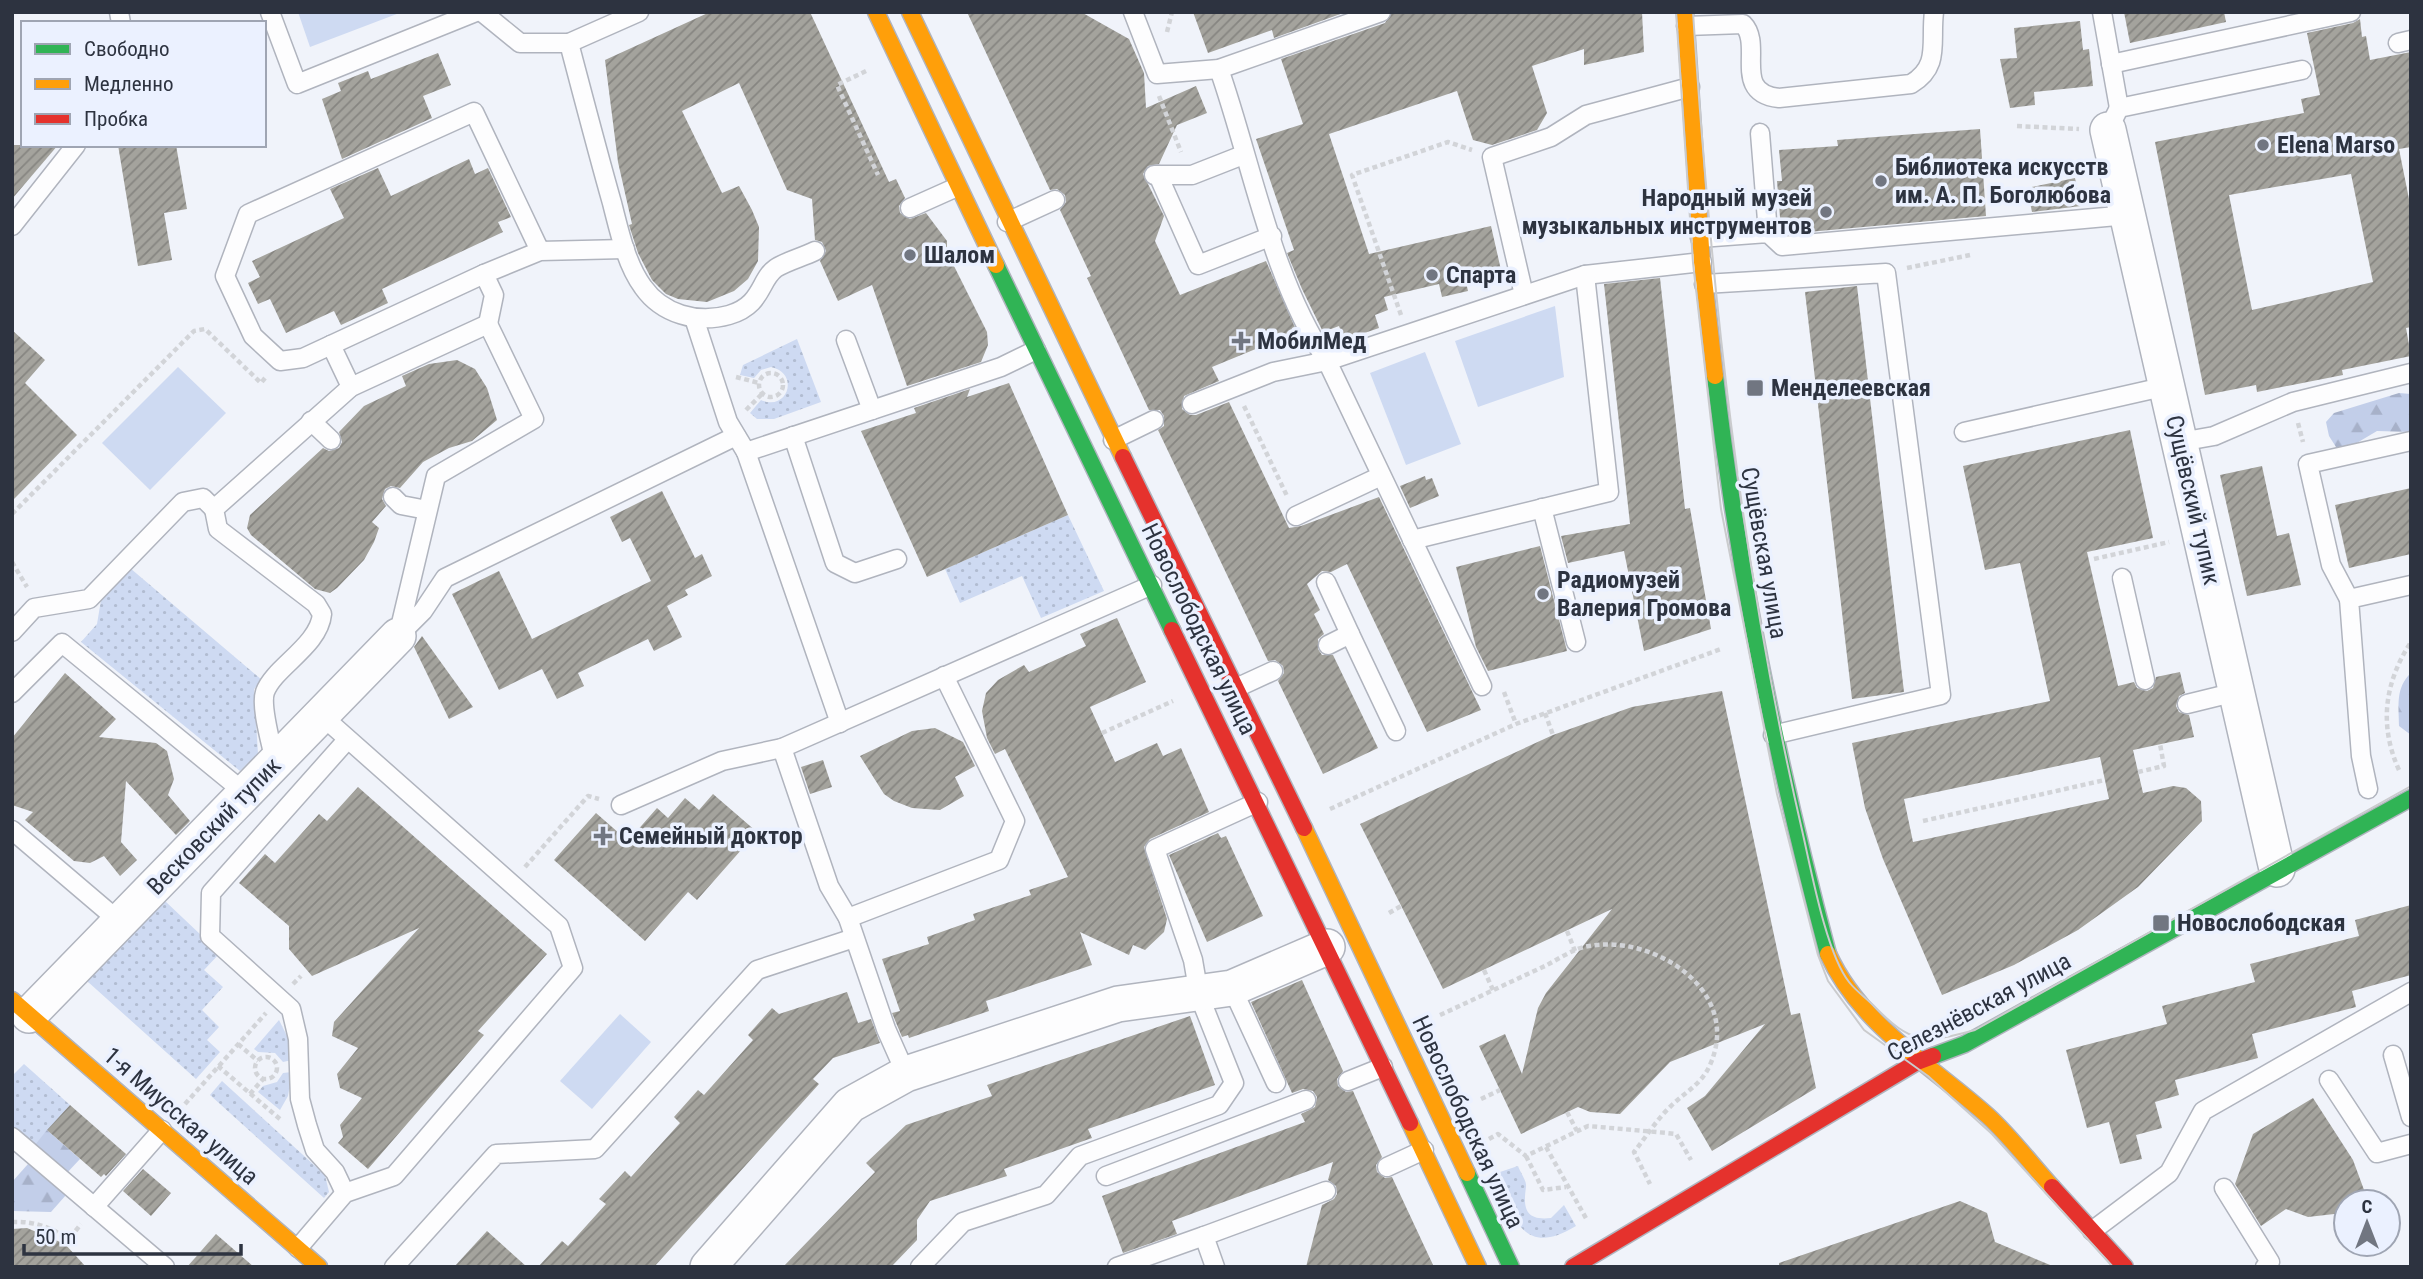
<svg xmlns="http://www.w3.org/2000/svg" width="2423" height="1279" viewBox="0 0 2423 1279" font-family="'Roboto Condensed',sans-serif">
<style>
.grass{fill:url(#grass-dots)}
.forest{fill:url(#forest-firs)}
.park{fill:#cedaf2}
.building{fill:url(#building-hatch);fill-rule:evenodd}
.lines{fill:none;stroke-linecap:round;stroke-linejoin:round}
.lane-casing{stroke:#b0b4be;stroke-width:21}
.street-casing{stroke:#b0b4be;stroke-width:38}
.fast-casing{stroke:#b0b4be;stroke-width:19}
.slow-casing{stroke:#b0b4be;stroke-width:19}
.jam-casing{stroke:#b0b4be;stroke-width:19}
.path{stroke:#d2d4d8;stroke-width:4.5;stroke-dasharray:5 3.5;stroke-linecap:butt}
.lane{stroke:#fdfdfe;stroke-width:18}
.street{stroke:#fdfdfe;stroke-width:35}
.fast{stroke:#30b455;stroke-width:16}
.slow{stroke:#ff9f0a;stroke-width:16}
.jam{stroke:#e5322d;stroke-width:16}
.tram{stroke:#cacbcd;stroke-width:2}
.poi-dot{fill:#717681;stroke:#ebf1ff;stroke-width:2.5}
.labels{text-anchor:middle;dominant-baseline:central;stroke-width:7;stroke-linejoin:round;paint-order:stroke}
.poi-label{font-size:24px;font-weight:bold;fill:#2d3340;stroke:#ebf1ff;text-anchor:start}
.street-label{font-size:24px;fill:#2d3340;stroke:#ebf1ff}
</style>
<defs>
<pattern id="grass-dots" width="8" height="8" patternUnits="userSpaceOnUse" patternTransform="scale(1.75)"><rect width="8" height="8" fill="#cedaf2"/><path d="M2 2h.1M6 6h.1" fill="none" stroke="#b1bcd1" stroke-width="1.8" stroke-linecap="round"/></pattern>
<pattern id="forest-firs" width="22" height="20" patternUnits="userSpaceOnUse" patternTransform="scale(1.75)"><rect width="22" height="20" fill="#c2cee9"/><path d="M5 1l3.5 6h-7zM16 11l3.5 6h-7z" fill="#a7b1c9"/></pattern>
<pattern id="building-hatch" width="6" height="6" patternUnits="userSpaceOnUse" patternTransform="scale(1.75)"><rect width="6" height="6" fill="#a4a39d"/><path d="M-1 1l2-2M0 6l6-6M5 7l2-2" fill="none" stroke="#868581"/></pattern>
</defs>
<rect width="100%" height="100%" fill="#f0f3fa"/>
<g class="grass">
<path d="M797,339L821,402L774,419H757L750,413L761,400C788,412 800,373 771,367L761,370L754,378L740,375L743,365Z"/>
<path d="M1068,515L1104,591L1041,618L1022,576L960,603L945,569Z"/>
<path d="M130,568L262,680L254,689L258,754L240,771L81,642L97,624L102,594Z"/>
<path d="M165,901L220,953L204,970L223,987L202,1010L219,1027L207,1040L220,1052L196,1079L87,981Z"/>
<path d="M279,1020L289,1040L292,1060L283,1062L275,1053L258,1052L254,1049Z"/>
<path d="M24,1064L70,1105L33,1147L12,1129V1076Z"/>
<path d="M292,1072L288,1096L280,1110L258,1092L263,1086L277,1082L283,1073Z"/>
<path d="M222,1081L325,1175L329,1192L324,1198L210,1095Z"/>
<path d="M1518,1166C1520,1172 1527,1181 1526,1187C1523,1208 1525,1221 1551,1218L1564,1205L1576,1226C1522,1259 1513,1216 1494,1174Z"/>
</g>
<g class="forest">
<path d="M2399,393L2411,394V432L2377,431L2350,447H2336L2329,436L2326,422L2334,413Z"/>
<path d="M2411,673V735L2399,726C2399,706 2395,688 2411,673Z"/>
<path d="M47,1130L80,1159L65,1175L33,1147Z"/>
<path d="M28,1164L66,1195L51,1212L12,1211V1182Z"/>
</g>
<g class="park">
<path d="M298,12H402L310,47Z"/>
<path d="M1555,306L1564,377L1478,407L1455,341Z"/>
<path d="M1425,352L1461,444L1406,465L1370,373Z"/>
<path d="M178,367L226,413L150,490L102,443Z"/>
<path d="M620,1014L651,1042L592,1109L560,1081Z"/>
</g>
<g class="building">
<path d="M710,12H810L889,182L896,179L905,198L899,206L900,213L910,219L926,213L947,241V252L987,332L988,345L981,362L907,386L872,285L838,301L820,261L826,251L822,242L815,240L812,199L787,190L739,83L682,111L722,193L739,186L752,210L759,227L758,261L748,279L734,291L707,302L678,299L666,294L652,280L638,253L629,225L632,224L618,162L605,60Z"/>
<path d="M967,12H1081L1129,39L1144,73L1146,108L1196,86L1207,113L1177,125L1159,164L1148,166L1143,174L1164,216L1155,241L1180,295L1266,261L1297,332L1212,367L1219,381L1184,396L1182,409L1190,415H1196L1229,402L1289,528L1301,526L1379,497L1481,710L1427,732L1347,564L1331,572L1322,571L1307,584L1320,610L1314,614L1324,634L1318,639V649L1322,655H1333L1378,748L1323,774L1278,681L1284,673L1283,666L1275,660L1268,661L1158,430L1164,426V416L1160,410H1149L1087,278L1091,276L1060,210L1066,202L1065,195L1057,189L1050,190Z"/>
<path d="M1193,12H1346L1274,38L1272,30L1208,53Z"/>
<path d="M1392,12H1642L1644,52L1584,65V49L1532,66L1547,113L1537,130L1492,145L1473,140L1457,91L1329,134L1369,254L1491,226L1501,270L1465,278L1468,291L1442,297L1439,284L1384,297L1388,310L1375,315L1379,328L1344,340L1339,326L1323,332L1302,289L1287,253L1294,250L1256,139L1303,124L1281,59L1385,23Z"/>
<path d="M2124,12H2224L2226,22L2130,43Z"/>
<path d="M2360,19L2362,37L2366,36L2370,60L2411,52V147L2399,149L2411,209V327L2406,328L2411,356L2342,370L2343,375L2257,392L2256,385L2205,395L2155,142L2304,113L2301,99L2320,95L2307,33L2353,23ZM2351,174L2373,282L2252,310L2229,195Z"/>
<path d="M2080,21L2083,50L2089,49L2093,86L2034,92L2035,105L2010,108L2000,59L2017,58L2014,28Z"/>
<path d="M438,53L451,85L423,96L432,118L342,159L322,99L341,91L338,83L368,71L371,79Z"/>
<path d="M1980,129L1986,216L1786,234L1781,229L1777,181H1782L1779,150L1838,146L1837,140Z"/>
<path d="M12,145H58L12,199Z"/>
<path d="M118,145H176L187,209L164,213L172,260L138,266Z"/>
<path d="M469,159L475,174L488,168L511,217L498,222L503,232L382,289L388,303L341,325L334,311L286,333L270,299L258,304L248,283L260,277L252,261L344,218L330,189L378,168L391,196Z"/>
<path d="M2075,178L2081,206L2032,212L2027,188Z"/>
<path d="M1660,278L1685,509L1690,508L1711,629L1644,651L1624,551L1568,563L1561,536L1630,524L1604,284Z"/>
<path d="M1857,286L1904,692L1852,699L1805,292Z"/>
<path d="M12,330L45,360L25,383L77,435L12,501Z"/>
<path d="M457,360L475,369L487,388L497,420L472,441L449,448L423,462L400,488L391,486L385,489L382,499L386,506L372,522L379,528L374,542L364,560L337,588L330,593L315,589L251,535L247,528L250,515L323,448L329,451L339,448L342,442L339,432L364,406L406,386L402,376L429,364Z"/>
<path d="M1009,383L1068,515L927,577L861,431L916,413L914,408L970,389L967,397Z"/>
<path d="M2130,430L2153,538L2087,552L2118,686L2134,682L2137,688L2147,691L2153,688L2156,677L2180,672L2185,693L2179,696L2176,706L2179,712L2189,715L2194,737L2133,750L2143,793L2173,786L2186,788L2201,801L2202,821L2138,887L2078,930L2014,965L1942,995L1883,859L1865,808L1852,743L2050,701L2020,563L1985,570L1963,466ZM2100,757L2109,799L1913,842L1904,799Z"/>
<path d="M2262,466L2277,536L2289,533L2301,585L2247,596L2220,475Z"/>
<path d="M1425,476L1426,480L1432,478L1439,496L1410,508L1400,486Z"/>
<path d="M2411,488V554L2349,568L2335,505Z"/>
<path d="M662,491L695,558L702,554L712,576L685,590L688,595L667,606L682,637L654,651L648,639L578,673L584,686L557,699L542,669L499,690L452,594L499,571L532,639L651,581L630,538L622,542L610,517Z"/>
<path d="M1540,546L1567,651L1488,671L1476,647L1456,567Z"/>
<path d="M1117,618L1146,682L1090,707L1115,762L1157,743L1163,756L1181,748L1209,812L1150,839L1144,847L1167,919L1164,932L1145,950L1133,945L1129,955L1080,932L1092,965L986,1001L989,1011L909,1038L908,1035L902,1037L892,1013L900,1011L882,959L929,944L927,937L975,920L973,914L1031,895L1029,890L1068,877L1005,749L995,754L987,738L982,711L986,693L998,680L1024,665L1029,672L1086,646L1080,634Z"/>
<path d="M422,636L473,707L449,719L414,647Z"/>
<path d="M65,673L116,719L99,737L156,743L167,751L174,779L168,795L190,821L176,835L126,781L121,842L137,860L120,876L104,856L90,863L74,861L25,820L33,812L12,805V738Z"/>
<path d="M1722,691L1791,1015L1800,1013L1816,1088L1712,1151L1687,1108L1705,1096L1765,1024L1670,1062L1620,1114L1590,1112L1578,1107L1521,1134L1479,1046L1505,1034L1522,1074L1538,1008L1546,993L1612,909L1443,989L1360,824L1553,735L1632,707Z"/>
<path d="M935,728L963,742L975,766L955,777L964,796L940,810L912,808L894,801L884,794L860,756L912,731Z"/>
<path d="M823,760L832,787L810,794L801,767Z"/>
<path d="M358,787L547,954L478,1031L484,1035L368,1169L338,1143L343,1137L340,1125L362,1098L340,1088L337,1074L358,1048L332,1036L334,1022L419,928L312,976L289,949V926L239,883L265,854L275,863L319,814L327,821Z"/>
<path d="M713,794L757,832L697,900L688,892L645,941L554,860L596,813L628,841L657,808L668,818L685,798L699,810Z"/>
<path d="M1218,833L1221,838L1226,836L1263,916L1207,942L1169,855Z"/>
<path d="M2411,905V975L2352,991L2356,1007L2252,1034L2258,1058L2175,1080L2179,1095L2155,1102L2162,1128L2136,1135L2142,1159L2120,1164L2109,1122L2087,1128L2066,1050L2167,1024L2162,1006L2255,982L2250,964L2359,936L2355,920Z"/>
<path d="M1302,980L1343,1071L1337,1079L1338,1086L1346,1092L1353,1091L1382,1157L1376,1165L1377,1172L1385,1178L1392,1177L1434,1267H1306L1322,1205L1334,1199L1337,1194L1336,1186L1328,1180L1333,1162L1172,1221L1177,1234L1123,1253L1102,1196L1305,1122L1301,1114L1315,1107L1317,1097L1313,1091L1303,1089L1292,1093L1251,1002Z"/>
<path d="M847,992L858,1023L871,1019L880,1043L833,1058L813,1079L819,1084L654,1267H538L562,1241L568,1246L606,1204L599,1199L625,1171L631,1177L680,1123L674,1117L698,1090L704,1095L753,1040L748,1035L772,1008L779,1014Z"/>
<path d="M1190,1016L1215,1085L1088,1129L1092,1138L1004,1169L1007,1176L930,1201L917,1220V1240L891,1267H783L875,1172L866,1163L906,1125L992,1096L987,1085Z"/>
<path d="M2313,1098L2353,1160L2367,1198L2361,1202H2346L2343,1213L2308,1217L2286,1209L2261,1226L2235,1184L2253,1134Z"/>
<path d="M70,1105L126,1154L106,1176L104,1174L101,1177L47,1130Z"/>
<path d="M143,1169L171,1193L151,1216L123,1191Z"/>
<path d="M1960,1201L1987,1213L1995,1242L2055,1267H1779V1263Z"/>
<path d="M27,1228L65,1244L86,1267H12V1229Z"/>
<path d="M487,1231L527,1267H454Z"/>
<path d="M216,1234L254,1267H187Z"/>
</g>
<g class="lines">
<g class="lane-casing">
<g id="lane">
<path d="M119,12L121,23"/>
<path d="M270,12L297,84L476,12"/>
<path d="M482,12L520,43H569L639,12"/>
<path d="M1133,12L1157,74L1219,69L1381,12"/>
<path d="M2102,12L2119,108"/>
<path d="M1686,26L1743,24C1764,45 1731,93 1779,98L1911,84C1941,66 1930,42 1934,12"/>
<path d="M569,43C583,96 597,150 612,203C619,230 626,264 643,287C662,314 697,324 729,315C763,305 759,280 776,268C787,261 803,257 815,251"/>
<path d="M2398,43L2411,40"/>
<path d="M2111,64L2351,12"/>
<path d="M1219,69C1252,163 1271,278 1327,361L1482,686"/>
<path d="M2108,130L2119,108L2302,70"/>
<path d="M1760,133L1768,233"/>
<path d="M1154,175H1192L1243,155"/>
<path d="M1158,175L1198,265L1272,236"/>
<path d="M910,208L957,187"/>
<path d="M1007,222L1055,200"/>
<path d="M12,226L76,145"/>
<path d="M1700,238L1768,233L1782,246L2128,215"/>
<path d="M540,251L474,112L248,214L225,276L253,336L280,361L303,358L484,274L540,251L625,249"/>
<path d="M484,274L494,295L488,324"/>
<path d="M1704,284L1886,273L1941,695L1773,735"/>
<path d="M1524,295L1492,157L1551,137L1586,115L1690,87"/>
<path d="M694,318L728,422L746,452L1001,367L1036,350"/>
<path d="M846,340L872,410"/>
<path d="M331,345L351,387"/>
<path d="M1192,404L1273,372L1327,361L1585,275L1702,262"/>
<path d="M311,421L331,440"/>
<path d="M1964,432L2167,386"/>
<path d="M793,436L835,563L855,573L897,559"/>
<path d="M1113,440L1154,420"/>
<path d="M2180,442L2214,436L2293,402L2411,373"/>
<path d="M746,452L840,723"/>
<path d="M393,497L401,505L427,510"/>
<path d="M1542,508L1576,642"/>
<path d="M1296,516L1381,476"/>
<path d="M1412,540L1609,492L1585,275"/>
<path d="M2122,578L2145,680"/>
<path d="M1326,582L1350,634"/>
<path d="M2349,599L2331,565L2308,464L2411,441"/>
<path d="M12,632L34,608L89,599L183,502L203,498L214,509"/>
<path d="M398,636L423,611L445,578L736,436"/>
<path d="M1328,645L1350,634L1396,731"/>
<path d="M1236,688L1273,671"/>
<path d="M12,693L62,643L245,793"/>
<path d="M2187,704L2236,692"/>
<path d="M275,762C272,746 260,707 265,692C274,667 319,646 322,614L316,604L218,529L214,509L351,387L488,324L534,419L436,476L398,636"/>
<path d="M2368,789L2361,756L2349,599L2411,585"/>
<path d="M621,805L722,761L782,748"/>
<path d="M12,830L120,922"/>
<path d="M848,918L999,860L1015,821L944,676"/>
<path d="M1232,988L1276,1083"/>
<path d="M2393,1055L2411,1117"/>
<path d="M906,1074L886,1029L848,918L829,886L782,748L1152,585"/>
<path d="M2329,1080L2377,1153L2411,1144"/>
<path d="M1348,1081L1383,1067"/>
<path d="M12,1137L165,1267"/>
<path d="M1387,1167L1424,1150"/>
<path d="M1106,1176L1306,1100"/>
<path d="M2224,1188L2270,1262L2265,1267"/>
<path d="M345,1193L335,1172L315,1150L307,1125L300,1099L298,1039L291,1009L210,936L211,893L347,740"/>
<path d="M94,1207L162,1130"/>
<path d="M2092,1231L2169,1173L2203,1111L2411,992"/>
<path d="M298,1248L345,1193L394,1176L573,968L559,926L321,715"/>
<path d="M394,1267L496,1154L595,1149L757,970L854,938"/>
<path d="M920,1267L963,1222L1046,1195L1080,1156L1219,1105L1234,1083L1199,995L1193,960L1155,849L1258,802"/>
<path d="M1117,1267L1204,1236"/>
<path d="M1215,1267L1204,1236L1326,1191"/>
</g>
</g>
<g class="street-casing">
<g id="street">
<path d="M2108,130L2277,869"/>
<path d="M29,1015L398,636"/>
<path d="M708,1267L850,1105L906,1074L1118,1004L1232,988L1327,947"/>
</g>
</g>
<g class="fast-casing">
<g id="fast">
<path d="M996,265L1172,630"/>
<path d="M1715,376C1738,574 1777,763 1828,954"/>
<path d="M1933,1056L1965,1044L2411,798"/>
<path d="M1467,1173L1511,1267"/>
</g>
</g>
<g class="slow-casing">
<g id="slow">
<path d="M876,12L996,265"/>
<path d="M910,12L1123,457"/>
<path d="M1685,12L1702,262L1715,376"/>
<path d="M1304,828L1467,1173"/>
<path d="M1828,954C1861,1026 1931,1065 1988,1116C2011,1137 2031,1164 2052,1187"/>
<path d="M12,1000L319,1267"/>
<path d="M1410,1123L1478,1267"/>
</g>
</g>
<g class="jam-casing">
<g id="jam">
<path d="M1123,457L1304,828"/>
<path d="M1172,630L1410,1123"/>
<path d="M2052,1187L2125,1267"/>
<path d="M1573,1267L1917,1062L1933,1056"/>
</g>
</g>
<g class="path">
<path d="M1167,32L1172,12"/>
<path d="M866,71L837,85L878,175"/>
<path d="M1159,96L1181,152"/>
<path d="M2017,126L2079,129"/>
<path d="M1907,268L1970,255"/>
<path d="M1401,315L1352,175L1448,142L1472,150"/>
<circle cx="771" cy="385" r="12"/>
<path d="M736,377L759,383"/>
<path d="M1244,406L1287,496"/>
<path d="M746,410L763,393"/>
<path d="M2298,423L2303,442"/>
<path d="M12,514L194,331L205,329L261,383L265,378"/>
<path d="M2094,559L2169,542"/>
<path d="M12,562L27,587"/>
<path d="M1504,692L1516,724"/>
<path d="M1545,713L1553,735"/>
<path d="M1102,733L1173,701"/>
<path d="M2399,770C2379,726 2384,683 2411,642"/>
<path d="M2138,772L2164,766L2160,744"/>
<path d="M1330,809L1516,724L1721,649"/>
<path d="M1923,821L2105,780"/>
<path d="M525,867L588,796L599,799"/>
<path d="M1389,913L1401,906"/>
<path d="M1567,931L1575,951"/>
<path d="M1484,970L1493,990"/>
<path d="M293,984L301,976"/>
<path d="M1440,1015C1475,999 1510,982 1545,966C1559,959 1574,948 1589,946C1654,934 1743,991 1710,1065C1701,1085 1685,1092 1671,1106C1657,1119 1646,1137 1634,1152L1650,1184"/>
<path d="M238,1044L258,1061"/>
<circle cx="266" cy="1068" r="11"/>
<path d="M218,1066L281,1120"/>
<path d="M250,1094L263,1079"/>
<path d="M1481,1099L1500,1090"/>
<path d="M185,1104L266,1013"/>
<path d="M1567,1112L1577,1131"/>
<path d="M1489,1139L1498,1134L1526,1156L1588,1126L1667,1133L1676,1134L1691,1160"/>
<path d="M1546,1147L1587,1220"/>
<path d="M1526,1156L1543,1190L1566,1187"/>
<path d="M12,1222C34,1221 50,1227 68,1239"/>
<path d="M65,1244L81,1224"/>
</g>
<use href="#lane" class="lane"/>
<use href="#street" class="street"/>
<use href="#fast" class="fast"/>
<use href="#slow" class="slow"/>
<use href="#jam" class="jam"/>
<g class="tram">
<path d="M1676,12L1693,263L1721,509L1777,794L1818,955L1828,981L1864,1030L1928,1076L1992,1134L2113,1267"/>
<path d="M1693,12C1711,287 1740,562 1802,830C1811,869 1826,953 1849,982C1856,991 1866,998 1874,1006C1911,1044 1924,1044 1975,1030L2411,786"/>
</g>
</g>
<g class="poi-dot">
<circle cx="2263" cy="145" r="7"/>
<circle cx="1881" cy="181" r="7"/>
<circle cx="1826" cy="212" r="7"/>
<circle cx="910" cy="255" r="7"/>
<circle cx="1432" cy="275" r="7"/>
<path d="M1237.5 330.5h7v7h7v7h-7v7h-7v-7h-7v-7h7z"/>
<rect x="1746" y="379" width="18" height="18" rx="3.5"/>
<circle cx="1543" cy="594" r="7"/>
<path d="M599.5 825.5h7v7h7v7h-7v7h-7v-7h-7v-7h7z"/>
<rect x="2152" y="914" width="18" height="18" rx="3.5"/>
</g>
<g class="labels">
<g class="poi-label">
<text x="2277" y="145">Elena Marso</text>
<text x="1895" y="167">Библиотека искусств<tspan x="1895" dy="28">им. А. П. Боголюбова</tspan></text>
<text x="1812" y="198" text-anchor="end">Народный музей<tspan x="1812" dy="28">музыкальных инструментов</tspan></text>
<text x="924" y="255">Шалом</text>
<text x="1446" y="275">Спарта</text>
<text x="1257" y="341">МобилМед</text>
<text x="1771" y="388">Менделеевская</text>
<text x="1557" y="580">Радиомузей<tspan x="1557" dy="28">Валерия Громова</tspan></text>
<text x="619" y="836">Семейный доктор</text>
<text x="2177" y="923">Новослободская</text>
</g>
<g class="street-label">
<text transform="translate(2193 500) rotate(77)">Сущёвский тупик</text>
<text transform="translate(1764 553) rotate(80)">Сущёвская улица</text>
<text transform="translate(1199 629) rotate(64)">Новослободская улица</text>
<text transform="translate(214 826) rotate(-46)">Весковский тупик</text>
<text transform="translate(1979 1007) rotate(-28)">Селезнёвская улица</text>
<text transform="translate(181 1116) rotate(41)">1-я Миусская улица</text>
<text transform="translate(1468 1122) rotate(65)">Новослободская улица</text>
</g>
</g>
<rect width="2423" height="1279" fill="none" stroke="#2d3340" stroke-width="28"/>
<rect x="21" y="21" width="245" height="126" fill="#ebf1ff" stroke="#9fa5b3" stroke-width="2"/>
<rect x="35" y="44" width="35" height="10" fill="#30b455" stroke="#9fa5b3" stroke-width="2"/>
<text x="84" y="56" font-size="21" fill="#2d3340">Свободно</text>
<rect x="35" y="79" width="35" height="10" fill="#ff9f0a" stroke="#9fa5b3" stroke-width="2"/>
<text x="84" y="91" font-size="21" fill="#2d3340">Медленно</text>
<rect x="35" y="114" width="35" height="10" fill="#e5322d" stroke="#9fa5b3" stroke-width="2"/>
<text x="84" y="126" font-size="21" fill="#2d3340">Пробка</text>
<g transform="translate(2367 1223)"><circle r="33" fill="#ebf1ff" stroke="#9fa5b3" stroke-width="2"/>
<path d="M0-5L12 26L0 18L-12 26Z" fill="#717681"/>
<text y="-10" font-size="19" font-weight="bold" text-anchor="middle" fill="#2d3340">С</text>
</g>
<path d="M24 1244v10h217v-10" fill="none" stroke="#2d3340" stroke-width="3.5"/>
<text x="35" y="1244" font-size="21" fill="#2d3340" stroke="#ebf1ff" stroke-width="5" paint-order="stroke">50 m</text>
</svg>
